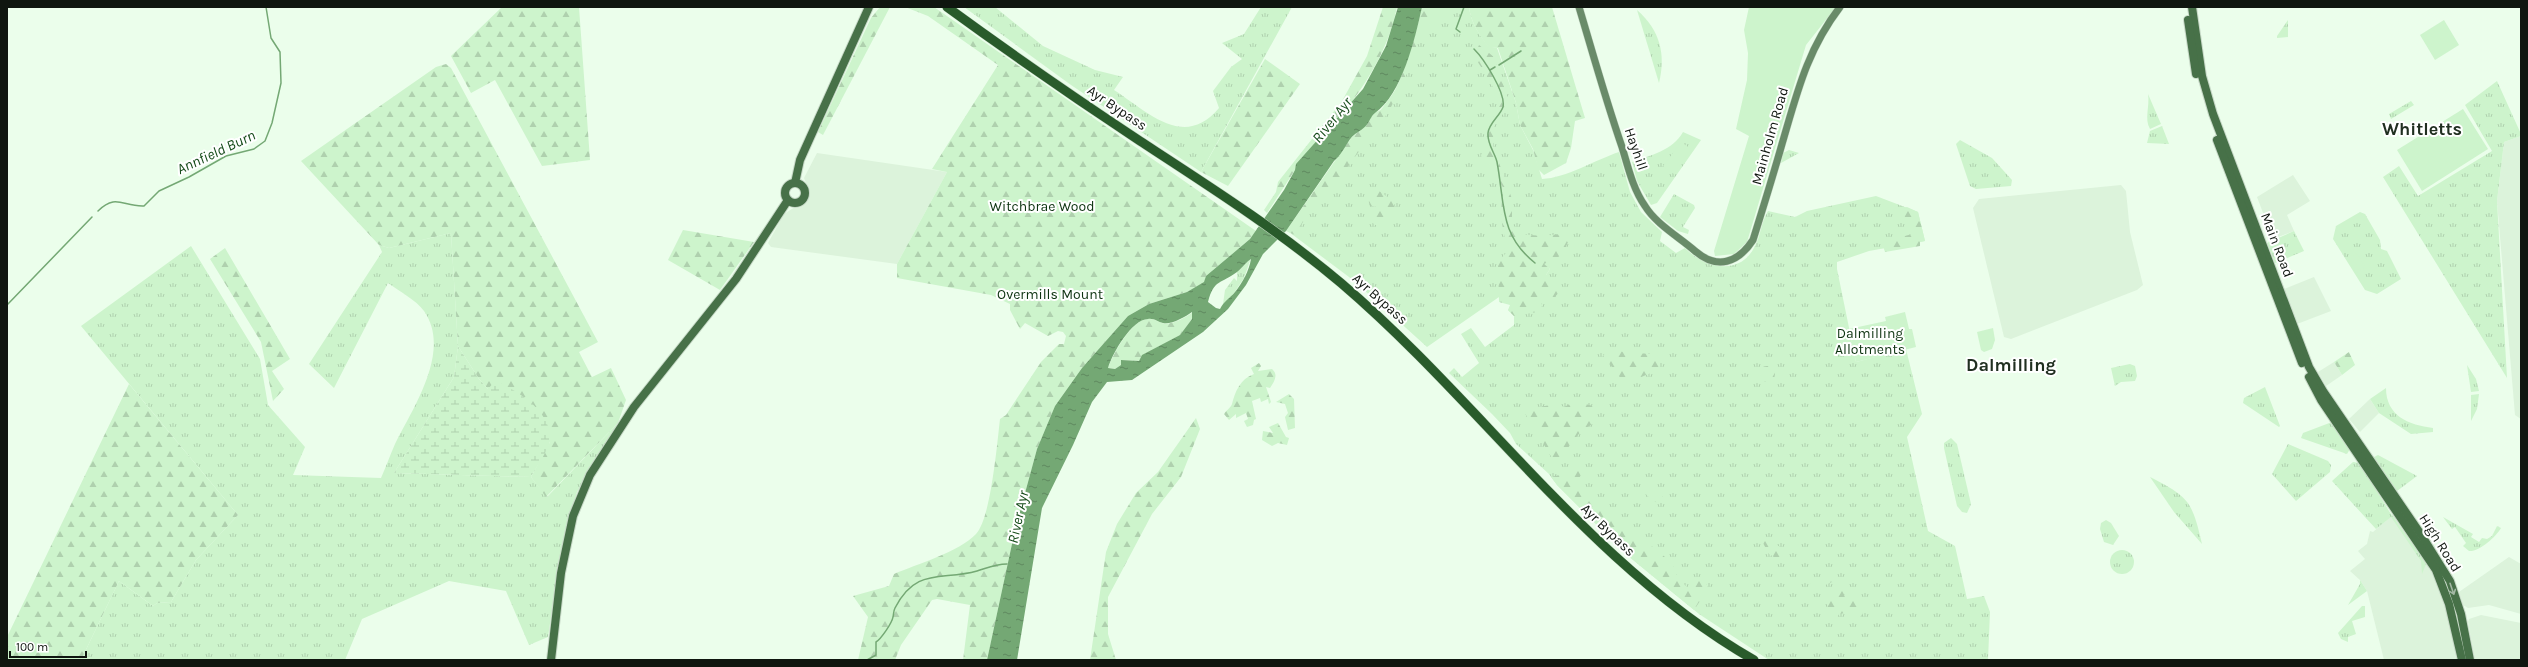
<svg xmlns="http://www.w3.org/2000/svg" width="2528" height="667" viewBox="0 0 2528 667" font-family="Karla,sans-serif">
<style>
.built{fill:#dcf3db}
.grass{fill:url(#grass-tufts)}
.forest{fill:url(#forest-firs)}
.wetland{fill:url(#wetland-marsh)}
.green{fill:#cdf4cc}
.water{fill:url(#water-ripples);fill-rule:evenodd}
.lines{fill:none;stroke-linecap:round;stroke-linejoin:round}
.stream{stroke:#74a874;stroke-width:1.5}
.secondary-casing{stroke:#c8d9c8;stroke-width:8}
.primary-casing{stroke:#c8d9c8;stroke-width:10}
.highway-casing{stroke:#c8d9c8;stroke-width:10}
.secondary{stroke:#698b69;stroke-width:7}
.primary{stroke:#477148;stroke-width:8}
.highway{stroke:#295b2b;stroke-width:9}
.oneway{stroke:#a3b8a4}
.labels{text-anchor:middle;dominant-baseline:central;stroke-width:4;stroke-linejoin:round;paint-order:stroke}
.street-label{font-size:14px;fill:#0f160f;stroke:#fff}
.park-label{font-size:14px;fill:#0c320f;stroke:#fff}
.water-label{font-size:15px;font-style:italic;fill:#154b19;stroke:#fff}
.district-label{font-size:18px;font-weight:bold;fill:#202f20;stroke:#fff}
</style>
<defs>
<pattern id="grass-tufts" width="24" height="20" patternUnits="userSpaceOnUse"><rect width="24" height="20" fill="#cdf4cc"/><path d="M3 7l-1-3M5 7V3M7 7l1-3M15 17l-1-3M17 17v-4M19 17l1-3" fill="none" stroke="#afd0ae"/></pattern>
<pattern id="forest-firs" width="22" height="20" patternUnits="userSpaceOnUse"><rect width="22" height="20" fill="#cdf4cc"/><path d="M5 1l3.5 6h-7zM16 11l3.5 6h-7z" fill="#afd0ae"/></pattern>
<pattern id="wetland-marsh" width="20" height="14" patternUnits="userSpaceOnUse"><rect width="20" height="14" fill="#cdf4cc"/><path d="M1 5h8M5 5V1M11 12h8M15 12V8" fill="none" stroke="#afd0ae"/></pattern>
<pattern id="water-ripples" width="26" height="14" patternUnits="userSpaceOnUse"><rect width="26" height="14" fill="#74a874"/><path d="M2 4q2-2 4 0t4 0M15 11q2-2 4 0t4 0" fill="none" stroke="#5e885e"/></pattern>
</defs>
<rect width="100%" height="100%" fill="#ebfeeb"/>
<g class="built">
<path d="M2521,136V419L2515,415L2497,201L2504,142Z"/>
<path d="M817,153L947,172L897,264L771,247L768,243L784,214L806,200L809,190L804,178Z"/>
<path d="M2293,175L2310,201L2287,215L2294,231L2273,239L2257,197Z"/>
<path d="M2121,185L2126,191L2130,232L2143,285L2137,290L2011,339L2004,337L1973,208L1979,199Z"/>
<path d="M2314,277L2331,311L2297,324L2284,289Z"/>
<path d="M2334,362L2342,375L2326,386L2318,372Z"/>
<path d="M2370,399L2379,413L2360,432L2349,419Z"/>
<path d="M2395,513L2426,559L2443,594L2458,660H2384L2367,591L2360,580L2350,571L2365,559L2358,551L2367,544L2370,531L2373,532Z"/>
<path d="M2509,557L2521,564V614L2489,605L2468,608L2463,605L2459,592Z"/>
<path d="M2481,615L2521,623V660H2475L2468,622L2469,619Z"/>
</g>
<g class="grass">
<path d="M964,7H995L1043,46L1095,70L1123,77L1114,90C1148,112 1184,150 1219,108L1213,91L1231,67L1242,59L1222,43L1244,34L1261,7H1292L1201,172L1071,85Z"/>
<path d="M1423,7H1469C1471,23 1479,34 1488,46L1497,48L1516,103L1520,125L1533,150L1542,179C1566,178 1595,160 1619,152L1630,192L1641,212L1662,232L1660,241L1676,253L1685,248C1705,268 1740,277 1755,246C1761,235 1761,222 1768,211L1795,217L1807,211L1876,196L1918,212L1925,241L1869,251L1837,262V269L1856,362L1906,349L1922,414L1907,437L1928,531L1955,546L1967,599L1984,596L1990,612L1988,660H1769L1699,614L1627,555L1557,485L1549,474L1516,444L1510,433L1492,414L1449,373L1454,368L1462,377L1479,363L1461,334L1471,328L1485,347L1514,325V316L1508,310L1546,275L1550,269L1524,251L1512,288L1427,347L1353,280L1289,232L1398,87L1420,28Z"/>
<path d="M1637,10C1660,30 1666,54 1659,83Z"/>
<path d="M2288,20V37L2277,38V36Z"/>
<path d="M2497,81L2521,134V136L2504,142L2497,201L2507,378L2383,177L2399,166L2418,196L2492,151L2465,105Z"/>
<path d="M2148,94L2161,124L2150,129C2144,119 2150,106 2148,94Z"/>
<path d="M2411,101L2414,105L2391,119L2389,114Z"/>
<path d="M2162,126L2169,144L2147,143L2150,131Z"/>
<path d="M1683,132L1701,140L1657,203L1651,205L1637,181L1632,162C1651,155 1672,151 1683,132Z"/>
<path d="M1960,140L1992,158L2012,180L2011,186L1976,189L1970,186L1956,144Z"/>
<path d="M1789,150L1799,153L1781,163L1783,153Z"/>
<path d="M1674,194L1694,205L1695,208L1683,227L1689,230L1688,234L1678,231L1660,217Z"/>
<path d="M2360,212L2365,214L2380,240L2381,249L2387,251L2401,279L2377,294L2365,290L2333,239L2336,226Z"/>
<path d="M2294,231L2304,251L2275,263L2267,243Z"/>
<path d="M451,233L458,346L454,377L394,473L531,477L547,497L618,423L577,492L560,556L548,637L529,645L506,591L449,581L362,619L345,660H81L119,581L153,606L157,603L171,602L196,560L238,515L81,326L191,246L260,359L268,405L305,447L293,475L381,478C386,467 390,455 395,444C413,408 452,351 424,311C416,300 399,291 388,283L334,388L309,364L382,252L379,245L389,248Z"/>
<path d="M1251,258L1244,278L1234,293L1223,304L1225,290L1234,278L1237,281V272Z"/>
<path d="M2130,364L2135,366L2137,376L2135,381L2121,382L2115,386L2111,368Z"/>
<path d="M2467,365L2476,379L2479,391L2471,392Z"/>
<path d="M2265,387L2280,426L2279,427L2243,403L2244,398Z"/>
<path d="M2386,388C2386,416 2409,425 2433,428V432L2411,434L2379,413L2370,399Z"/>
<path d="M2479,394L2477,409L2471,421V395Z"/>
<path d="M2332,422L2350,449L2347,454L2301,438L2303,433Z"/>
<path d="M1951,438L1957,444L1971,504L1967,513L1962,512L1957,506L1944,448V443Z"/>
<path d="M2288,444L2328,461L2331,465L2330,472L2296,501L2272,474Z"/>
<path d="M2378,455L2417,476L2397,491L2374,460V457Z"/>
<path d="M2353,462L2360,463L2389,511L2424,560L2426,564L2422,574L2421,561L2391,517L2376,529L2332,481Z"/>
<path d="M2150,477C2189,497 2192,501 2202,544L2174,512Z"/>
<path d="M2443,517L2473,534L2471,537L2479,542L2482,538L2487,539L2492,536L2497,526L2501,528C2496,537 2479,552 2469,551L2463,546L2466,543L2455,527L2452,529Z"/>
<path d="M2106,520L2111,523L2119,536L2113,545L2104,542L2100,529L2101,523Z"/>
<circle cx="2122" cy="562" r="12"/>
<path d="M2360,580L2367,591L2348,605L2360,584Z"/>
<path d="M2362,606H2365V617L2352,621L2356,634L2348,637V642L2341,639L2338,633Z"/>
</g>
<g class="forest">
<path d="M502,7H579L590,160L542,166L495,80L471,93L451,56Z"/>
<path d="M880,7H890L823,135L818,132L871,18Z"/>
<path d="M905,7H934L1256,231L1250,239L1206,276L1205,282L1187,292L1149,304L1128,316L1082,368L1055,406L1037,449L1015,530L987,660H963L970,605L937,599L932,600L901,645L895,660H858L868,617L853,596L889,586L894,574C917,564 959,552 976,534C991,518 997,444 1000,419L1006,415L1041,362L1059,344H1064L1066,336L1063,332L1058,331L1048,336L1025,323L1020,329L1010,310V304L991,295L897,278V264L947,172L932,169L998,65L928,16Z"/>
<path d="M1383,7H1397C1385,69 1340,120 1297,164L1295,170L1267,213L1264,210L1276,192L1278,182L1342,101L1367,56Z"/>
<path d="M1422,7H1439L1436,19L1423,28L1404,81L1389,111L1343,173L1317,199L1295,235L1286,231L1351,138C1360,131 1366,122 1374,114C1376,111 1380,111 1382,109C1400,94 1417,31 1422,7Z"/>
<path d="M1469,7H1552L1585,118L1575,121L1571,148L1566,163L1544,175L1538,169L1533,149L1520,125L1516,103L1498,48L1488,47C1479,34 1471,23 1469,7Z"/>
<path d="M1479,45L1494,57L1510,104L1494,126L1493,146L1512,199V220L1517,234L1543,236L1560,234L1568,242L1562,255L1544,264L1550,269L1546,275L1560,291L1554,298L1541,301L1543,311L1514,316L1508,310L1510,305L1499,302L1498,263L1509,249C1501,228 1499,211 1504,189L1493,171L1484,168L1481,155L1487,146L1484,133L1502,102C1492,87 1485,71 1474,57Z"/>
<path d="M1265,59L1300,84L1228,186L1201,172Z"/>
<path d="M446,64L451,68L598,342L579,352L592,377L611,368L626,400L618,423L546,497L531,477L550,442L488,389L479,379L458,346L451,233L389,248L379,245L301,161L436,67Z"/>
<path d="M1378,190L1394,202L1395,212L1377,226L1370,221L1378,213V207L1370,206L1368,199Z"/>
<path d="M1907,207L1918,212L1925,241L1920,242V246L1885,252L1883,246L1891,244L1894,239L1912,234L1907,219L1898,210Z"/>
<path d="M683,230L754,242L720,290L668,260Z"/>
<path d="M225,248L290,359L272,371L284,389L273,401L261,342L210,259Z"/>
<path d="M1193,312L1192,319L1180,335L1143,355L1139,361L1122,360L1121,365L1115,369L1108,368C1113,354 1131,321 1147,319C1153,318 1157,321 1162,323C1171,326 1186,317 1193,312Z"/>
<path d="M1614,350L1629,353L1659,354L1660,369L1625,384L1603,355Z"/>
<path d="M2349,352L2355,365L2342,375L2334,362Z"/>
<path d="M1259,363L1261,366L1258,371L1272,369C1279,375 1274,382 1270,388L1266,387L1271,402L1269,404L1268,399L1261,402L1260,398L1252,401L1256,419L1254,420L1253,425L1247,427L1244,421L1248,419L1246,413L1236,418V414L1229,420L1224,414C1226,410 1230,409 1232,404C1235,392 1240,379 1254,374L1251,368Z"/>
<circle cx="1767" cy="374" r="8"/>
<path d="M129,384L238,515L196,560L171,602L157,603L153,606L119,581L81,660H7V637Z"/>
<path d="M1289,394L1294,399L1295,428L1288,430L1285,417L1288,413L1285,404L1276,402Z"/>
<path d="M1576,401L1599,408L1591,425C1575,432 1569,451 1555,463L1523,410L1556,404L1564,407Z"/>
<path d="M1196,418L1200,429L1181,477L1152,514L1108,597V634L1116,660H1090L1106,552L1117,524L1136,493L1158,472Z"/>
<path d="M1278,423L1286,437L1289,438L1287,445L1278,443L1272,446L1262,440L1263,431L1273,433L1269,427Z"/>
<path d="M1585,469L1579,478L1590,496L1665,557L1675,568L1677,578L1688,588L1698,577L1705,578L1708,589L1694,610L1627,555L1557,485L1551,477Z"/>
<path d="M1649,487L1661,489L1664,501L1657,503L1646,495Z"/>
<path d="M1765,540C1776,543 1781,546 1786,556L1782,562L1769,554L1763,543Z"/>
<path d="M1840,578L1845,598L1849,600L1853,598L1863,611L1861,618L1856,621L1848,619L1845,613L1839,614L1837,618L1830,619L1824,623L1828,611L1826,598L1835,590V585L1832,582L1825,585L1810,583Z"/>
</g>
<path class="wetland" d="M458,346L479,379L488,389L495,381C518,391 552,411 550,441C549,449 535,469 531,477L394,473L454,377Z"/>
<g class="green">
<path d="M1749,7H1836L1806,45L1747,242L1734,254L1715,256L1714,251L1749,136L1736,129L1747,80L1748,53L1744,30Z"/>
<path d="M2444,20L2459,45L2435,60L2420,35Z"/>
<path d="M2463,109L2488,149L2422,191L2397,150Z"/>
<path d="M1681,142L1691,149L1674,174L1663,166Z"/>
<path d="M2357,253L2365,267L2356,273L2348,258Z"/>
<path d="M1905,312L1909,329H1912L1916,347L1856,362L1849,329L1886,321L1885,317Z"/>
<path d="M1993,328L1995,340L1992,349L1984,352L1981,350L1977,332Z"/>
</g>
<path class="water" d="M1398,7H1422C1415,39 1402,94 1375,113C1372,115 1370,120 1368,123C1365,128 1359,131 1354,135C1348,139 1343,154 1334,161L1286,231L1263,254L1246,285L1228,309L1203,332L1132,380L1107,382L1092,402L1073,445L1042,508L1017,660H987L1015,530L1037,449L1055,406L1082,368L1128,316L1149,304L1187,292L1204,282L1206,276L1250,239L1284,190L1295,170L1296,164L1363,89L1386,46ZM1251,259C1249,271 1243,282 1235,292C1230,298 1224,301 1220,309L1216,308L1208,302C1214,279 1221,284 1237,272C1242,268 1246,262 1251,259ZM1192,312V319L1180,335L1142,355L1139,361L1121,360V365L1115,369L1108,368C1112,354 1132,319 1148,319C1154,318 1158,322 1163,323C1171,325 1185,317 1192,312Z"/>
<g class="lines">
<g class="stream">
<path d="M1460,32L1456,29L1464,7"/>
<path d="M1474,49C1484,59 1506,93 1503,107C1500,116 1489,123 1488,133C1487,144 1495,153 1497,162C1505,204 1499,234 1535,263"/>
<path d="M1499,65L1521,51"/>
<path d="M1490,70L1495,67"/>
<path d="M98,211C116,193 123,207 144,206L159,191L189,177L226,156L254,149L265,141L272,123L281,83L280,52L271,38L266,7"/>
<path d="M7,305L92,217"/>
<path d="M867,660L876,655V642C881,639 892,623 893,617C894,614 893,612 895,608C916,567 941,581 977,571C987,568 995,564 1007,564"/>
</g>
<g class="secondary-casing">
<path id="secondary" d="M1579,7C1593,54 1606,101 1622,147C1628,167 1633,189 1645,206C1656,224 1679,237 1695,251C1717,270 1738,263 1753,240C1763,208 1773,176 1782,144C1797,93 1807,50 1840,7"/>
</g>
<g class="primary-casing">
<g id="primary">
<path d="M2192,7L2202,76L2213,114L2309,367L2323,391L2422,536L2450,581L2461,614L2470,660"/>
<path d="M2188,20L2196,74"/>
<path d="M2217,140L2302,363"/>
<path d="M795,183L800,160L869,7"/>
<circle cx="795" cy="193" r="10"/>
<path d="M2309,377L2321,400L2436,570L2449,604L2462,660"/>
<path d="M551,660L561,573L573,516L590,475L634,407L736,279L788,200"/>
</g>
</g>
<g class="highway-casing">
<path id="highway" d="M947,7C1010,53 1075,98 1140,141C1209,186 1278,230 1341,283C1483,404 1590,566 1754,660"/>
</g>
<use href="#secondary" class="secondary"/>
<use href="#primary" class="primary"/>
<use href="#highway" class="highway"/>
</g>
<defs><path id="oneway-shaft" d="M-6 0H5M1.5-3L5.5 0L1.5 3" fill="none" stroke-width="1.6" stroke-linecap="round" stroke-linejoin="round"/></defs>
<use class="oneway" href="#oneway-shaft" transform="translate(2452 589) rotate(71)"/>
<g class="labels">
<g class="street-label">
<text transform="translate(1117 108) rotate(34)">Ayr Bypass</text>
<text transform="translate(1770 136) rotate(-74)">Mainholm Road</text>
<text transform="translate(1636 149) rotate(71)">Hayhill</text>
<text transform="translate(2277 245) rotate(69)">Main Road</text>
<text transform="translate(1380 299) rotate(42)">Ayr Bypass</text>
<text transform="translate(1608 530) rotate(44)">Ayr Bypass</text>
<text transform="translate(2440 543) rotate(58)">High Road</text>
</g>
<g class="park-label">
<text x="1042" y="206">Witchbrae Wood</text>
<text x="1050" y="294">Overmills Mount</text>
<text x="1870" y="333">Dalmilling<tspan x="1870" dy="16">Allotments</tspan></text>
</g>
<g class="water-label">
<text transform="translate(1332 120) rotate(-51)">River Ayr</text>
<text transform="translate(216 152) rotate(-25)">Annfield Burn</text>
<text transform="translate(1018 517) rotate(-78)">River Ayr</text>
</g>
<g class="district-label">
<text x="2422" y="129">Whitletts</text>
<text x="2011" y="365">Dalmilling</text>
</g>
</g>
<rect width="2528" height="667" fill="none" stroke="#0f160f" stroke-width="16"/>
<path d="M10 651v6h76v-6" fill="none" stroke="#0f160f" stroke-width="2"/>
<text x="16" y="651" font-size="12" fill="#0f160f" stroke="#ffffff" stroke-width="3" paint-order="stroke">100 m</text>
</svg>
